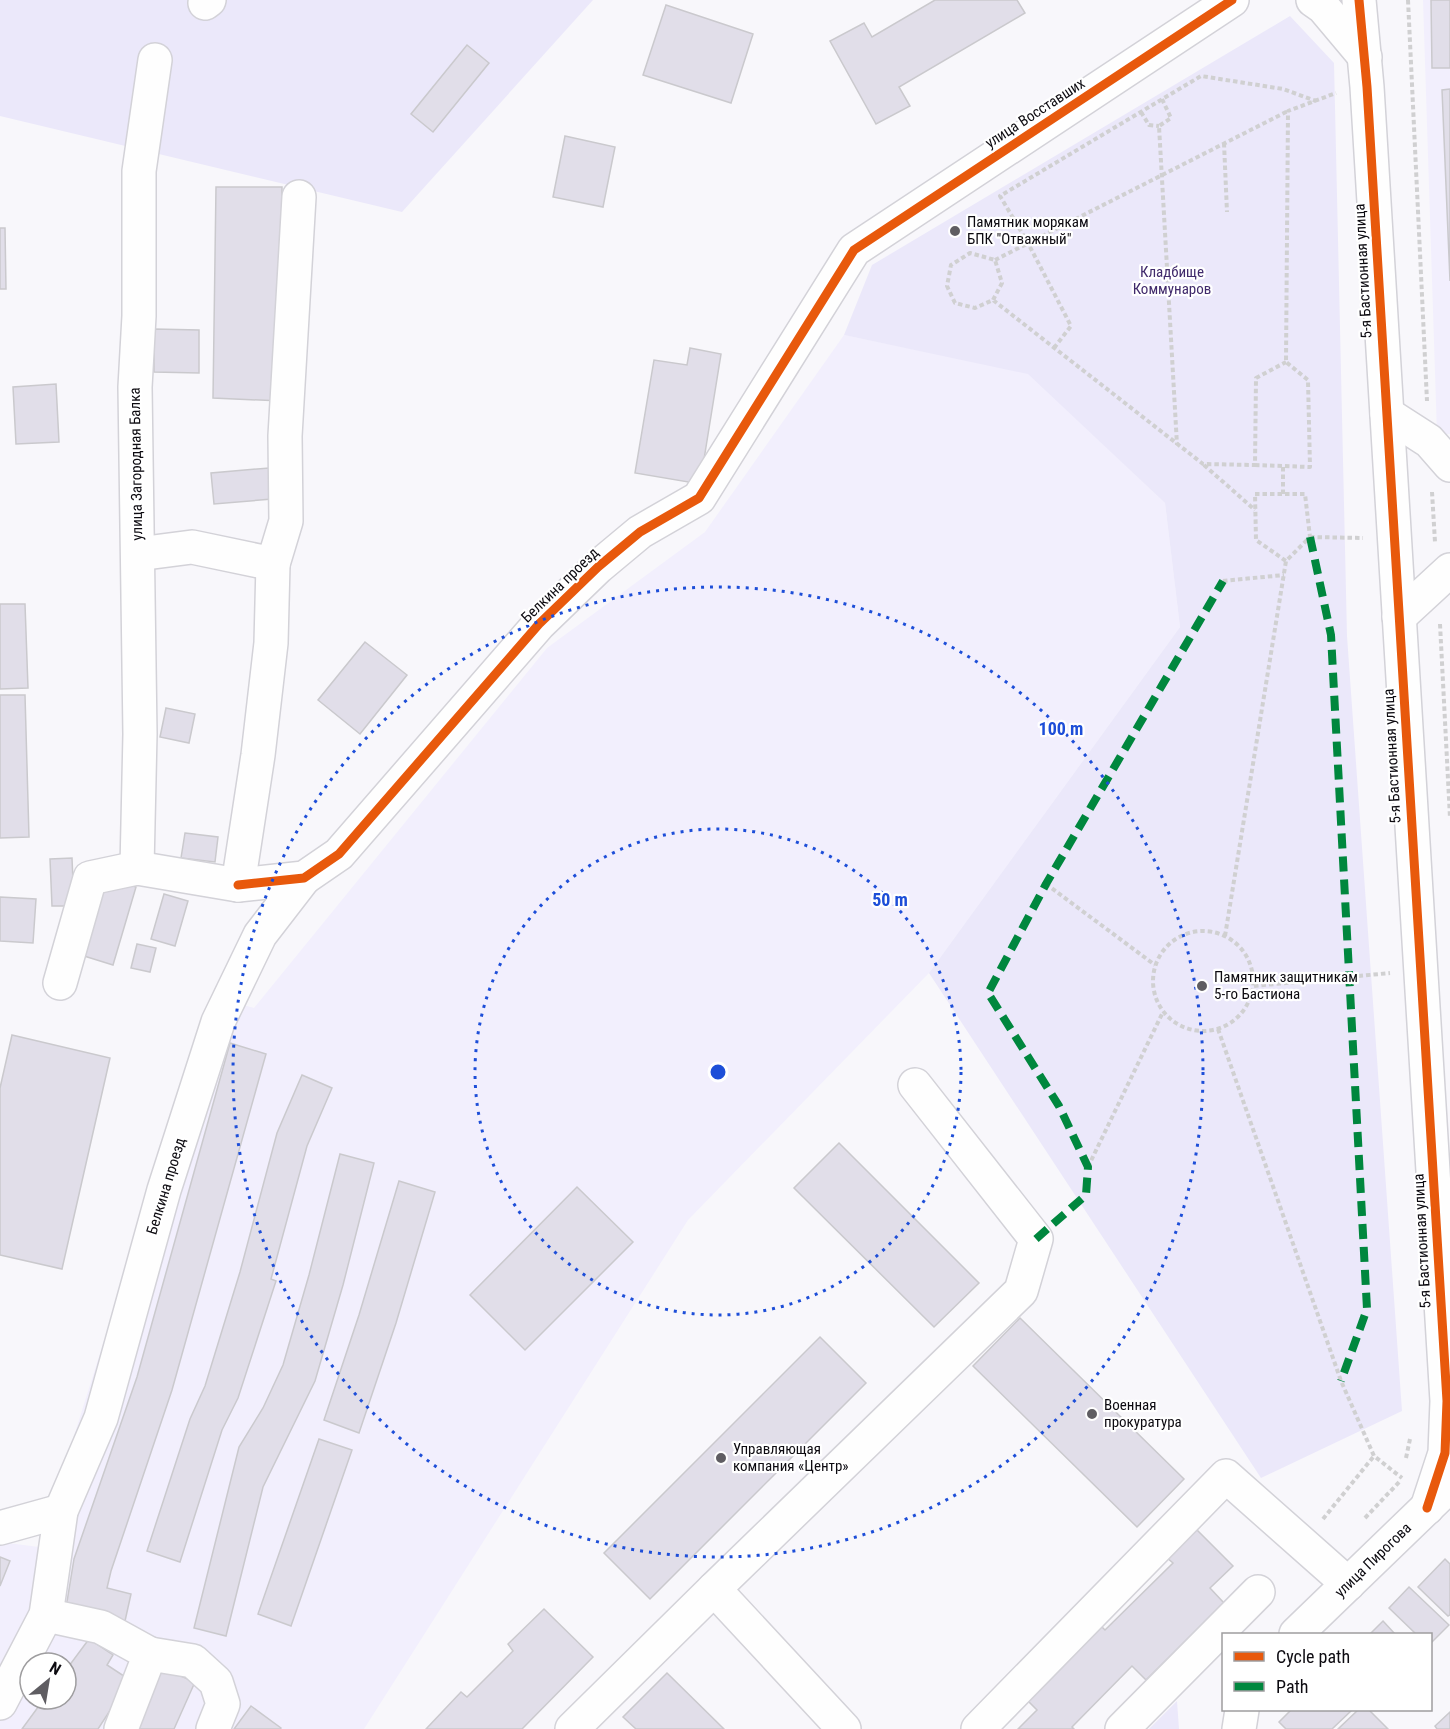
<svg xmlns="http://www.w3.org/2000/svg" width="1450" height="1729" viewBox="0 0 1450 1729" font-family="'Roboto Condensed',sans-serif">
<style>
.built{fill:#f2effd;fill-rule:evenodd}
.green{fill:#ebe8fa}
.building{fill:#e1dee9;stroke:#cac9cd;stroke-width:1.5}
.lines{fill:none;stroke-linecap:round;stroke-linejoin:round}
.minor-casing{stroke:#d3d2d8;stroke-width:36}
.path{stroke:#d0d0d1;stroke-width:4;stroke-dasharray:4.5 3;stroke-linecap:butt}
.minor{stroke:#fefefe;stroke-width:33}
.quiet{stroke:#00873e;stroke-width:8;stroke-dasharray:15 8;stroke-linecap:butt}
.cycleway-casing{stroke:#fff;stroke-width:13}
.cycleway{stroke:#e8590c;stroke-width:9}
.ring{fill:none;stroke:#1d4ed8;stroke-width:3;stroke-dasharray:3 6}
.poi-dot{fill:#5f5d62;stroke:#fff;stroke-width:2}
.labels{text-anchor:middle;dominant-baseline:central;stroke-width:4.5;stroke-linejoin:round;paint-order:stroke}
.street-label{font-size:15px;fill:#0c0a10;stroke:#fff}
.poi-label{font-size:15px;fill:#0c0a10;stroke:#fff;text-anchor:start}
.park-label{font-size:15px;fill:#402a6b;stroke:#fff}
.centre{fill:#1d4ed8;stroke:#fff;stroke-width:3}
.ring-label{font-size:18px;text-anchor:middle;font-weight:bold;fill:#1d4ed8;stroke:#fff;stroke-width:4.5;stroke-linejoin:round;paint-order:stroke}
</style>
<rect width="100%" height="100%" fill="#f8f7fb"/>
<g class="built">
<path d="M1423,0H1450V434L1437,435Z"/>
<path d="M844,335L1028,373L1165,503L1180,627L929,973L688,1220L364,1729H0V1542L39,1547L206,1017L219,998L254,1008L547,648L705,532ZM30,1663H66V1699H30Z"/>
</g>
<g class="green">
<path d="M0,0H593L402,212L0,116Z"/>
<path d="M1290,16L1334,63L1347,636L1402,1411L1261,1478L929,973L1180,627L1165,503L1028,374L844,335L872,265Z"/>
<path d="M1177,1701L1179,1729H1149Z"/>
</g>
<g class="building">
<path d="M935,0H1017L1025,13L899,87L910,106L876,124L830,41L864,23L872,37Z"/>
<path d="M1431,0H1450V68H1432Z"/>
<path d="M666,5L753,34L731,103L643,75Z"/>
<path d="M467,45L489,63L433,132L411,114Z"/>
<path d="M1450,89V281L1442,90Z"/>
<path d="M565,136L615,147L603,207L553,197Z"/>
<path d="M216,187H282L281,401L213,398Z"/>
<path d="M0,228H5L6,289H0Z"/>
<path d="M154,329L199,330V373L154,372Z"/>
<path d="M690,348L721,354L700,484L635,473L654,360L687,365Z"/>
<path d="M56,384L59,442L16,444L13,387Z"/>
<path d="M269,468L272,499L214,504L211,473Z"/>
<path d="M0,604H25L28,688L0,689Z"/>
<path d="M365,642L407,675L360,734L318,700Z"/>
<path d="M0,695H25L29,837L0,838Z"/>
<path d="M166,708L195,714L189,743L160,737Z"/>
<path d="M185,833L218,837L215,862L181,858Z"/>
<path d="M72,858L74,906H52L50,859Z"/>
<path d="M107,878L136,887L113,965L84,956Z"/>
<path d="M164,894L188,901L175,946L151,939Z"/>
<path d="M0,897L36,899L33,943L0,941Z"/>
<path d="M137,944L156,948L150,972L131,968Z"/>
<path d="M12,1035L110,1058L62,1269L0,1255V1088Z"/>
<path d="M230,1043L266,1054L172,1390L111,1571L107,1588L131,1594L125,1621L66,1608L74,1559L137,1377Z"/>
<path d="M302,1075L332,1088L307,1146L271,1279L276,1281L238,1398L222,1430L180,1562L147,1551L190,1419L205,1386L240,1272L277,1133Z"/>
<path d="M839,1143L979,1283L934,1327L794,1188Z"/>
<path d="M340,1154L374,1163L343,1285L315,1381L263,1487L226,1636L194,1628L239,1447L263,1408L283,1365L309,1275Z"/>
<path d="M399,1181L435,1192L396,1323L359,1433L324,1420L359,1315Z"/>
<path d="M577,1187L633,1242L525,1350L470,1295Z"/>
<path d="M1020,1318L1184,1479L1137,1527L973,1366Z"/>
<path d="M820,1337L866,1383L650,1599L604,1553Z"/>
<path d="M319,1439L352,1450L291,1626L258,1614Z"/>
<path d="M1195,1528L1233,1566L1210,1588L1224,1603L1146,1680L1132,1666L1072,1727L1074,1729H1018L1037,1710L1022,1695L1096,1621L1105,1630L1173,1563L1166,1557Z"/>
<path d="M0,1557L10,1561L0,1586Z"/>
<path d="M1445,1559L1450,1564V1615L1448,1616L1418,1587Z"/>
<path d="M1409,1587L1449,1625L1430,1644V1634H1416L1389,1608Z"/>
<path d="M544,1609L593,1657L522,1729H426L461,1692L467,1697L513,1651L508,1644Z"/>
<path d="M1383,1621L1395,1634H1370Z"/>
<path d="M89,1639L113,1655L107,1665L130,1680L98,1729H22L44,1699H66V1670Z"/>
<path d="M162,1668L195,1682L174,1729H136Z"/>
<path d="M667,1673L724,1729H636L623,1717Z"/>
<path d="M251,1706L281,1728L280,1729H234Z"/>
<path d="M1291,1710H1352L1332,1729H1286L1279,1722Z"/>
<path d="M1358,1710H1369L1388,1729H1338Z"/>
<path d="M1450,1712V1729H1437L1435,1726Z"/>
</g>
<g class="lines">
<g class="minor-casing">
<g id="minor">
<path d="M1313,0L1323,7L1365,57"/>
<path d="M1359,0L1367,87L1447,1401L1445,1453L1427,1508"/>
<path d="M205,3L209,0"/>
<path d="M1387,414L1429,441L1450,465"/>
<path d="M138,554L192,547L273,564L286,521L285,436L299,197"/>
<path d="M1399,617L1450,570"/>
<path d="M137,868L140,734L135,387L139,316V171L155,60"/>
<path d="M238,885L258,755L271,643L273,564"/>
<path d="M60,983L90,878L137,868L238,885L304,878L339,854L539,624L598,567L640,532L699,498L854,250L1232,0"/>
<path d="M0,1528L61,1511"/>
<path d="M46,1615L101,1627L150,1654L121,1729"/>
<path d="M1296,1634L1442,1493"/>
<path d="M150,1654L193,1661L216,1682L223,1704L213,1729"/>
<path d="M0,1703L46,1615L61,1511L101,1418L164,1190L218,1022L260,935L304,878"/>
<path d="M572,1729L714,1589"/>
<path d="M844,1729L714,1589L1021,1291L1036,1239L915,1085"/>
<path d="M978,1729L1226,1476L1348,1584"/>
<path d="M1122,1729L1258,1592"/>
<path d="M1239,1729L1242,1710"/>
</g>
</g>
<g class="path">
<path d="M1408,0L1427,401"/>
<path d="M1162,99L1171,118L1159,126L1177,445"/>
<path d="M1141,112L1149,125L1159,126"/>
<path d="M1224,143L1227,212"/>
<path d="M995,260L1288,111"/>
<path d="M993,300L1002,283L995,260L970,253L951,265L947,286L955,303L975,308L993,300L1203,464L1255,465L1256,378L1286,362"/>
<path d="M1054,348L1071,326L1028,243L1000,196L1201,76L1283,89L1316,101"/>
<path d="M1204,465L1255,510"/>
<path d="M1255,465L1310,467L1308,380L1286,362L1288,111L1336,93"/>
<path d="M1283,467V494"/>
<path d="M1432,492L1435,542"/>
<path d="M1255,494H1305L1310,537L1286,561L1256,540Z"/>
<path d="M1310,537L1363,538"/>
<path d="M1223,581L1284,575"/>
<path d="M1440,624L1450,818"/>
<path d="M1046,884L1155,965"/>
<circle cx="1203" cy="981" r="50"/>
<path d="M1225,936L1286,561"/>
<path d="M1254,986L1390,973"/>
<path d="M1218,1029L1341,1381L1374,1456L1402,1478"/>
<path d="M1088,1167L1163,1012"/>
<path d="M1406,1458L1410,1439"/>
<path d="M1365,1518L1401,1480"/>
<path d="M1323,1519L1374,1456"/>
</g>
<use href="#minor" class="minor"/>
<g class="quiet">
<path d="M1310,537L1331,635L1367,1309L1341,1381"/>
<path d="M1036,1239L1086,1195L1088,1167L1059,1106L988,993L1046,884L1223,581"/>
</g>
<g class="cycleway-casing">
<g id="cycleway">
<path d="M1359,0L1367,87L1447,1401L1445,1453L1427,1508"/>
<path d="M238,885L304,878L339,854L539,624L598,567L640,532L699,498L854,250L1232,0"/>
</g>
</g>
<use href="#cycleway" class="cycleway"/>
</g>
<g class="ring">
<circle cx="718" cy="1072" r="243"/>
<circle cx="718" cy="1072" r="485"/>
</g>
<g class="poi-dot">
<circle cx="955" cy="231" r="6"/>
<circle cx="1202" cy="986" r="6"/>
<circle cx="1092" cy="1414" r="6"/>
<circle cx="721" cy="1458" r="6"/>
</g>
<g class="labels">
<g class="street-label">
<text transform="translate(1035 113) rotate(-33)">улица Восставших</text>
<text transform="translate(1363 271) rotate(-93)">5-я Бастионная улица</text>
<text transform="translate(136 464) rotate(-91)">улица Загородная Балка</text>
<text transform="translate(560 585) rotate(-44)">Белкина проезд</text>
<text transform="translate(1392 756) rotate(-93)">5-я Бастионная улица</text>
<text transform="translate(166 1186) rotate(-73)">Белкина проезд</text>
<text transform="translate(1422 1241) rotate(-93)">5-я Бастионная улица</text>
<text transform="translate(1373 1560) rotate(-44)">улица Пирогова</text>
</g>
<g class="poi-label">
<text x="967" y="222">Памятник морякам<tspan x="967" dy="17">БПК "Отважный"</tspan></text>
<text x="1214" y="977">Памятник защитникам<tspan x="1214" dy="17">5-го Бастиона</tspan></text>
<text x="1104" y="1405">Военная<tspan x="1104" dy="17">прокуратура</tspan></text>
<text x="733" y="1449">Управляющая<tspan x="733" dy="17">компания «Центр»</tspan></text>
</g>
<g class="park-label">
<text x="1172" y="272">Кладбище<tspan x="1172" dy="17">Коммунаров</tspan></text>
</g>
</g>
<circle cx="718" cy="1072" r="9" class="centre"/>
<g class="ring-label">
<text x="1061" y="735">100 m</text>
<text x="890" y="906">50 m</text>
</g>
<rect x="1222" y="1633" width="210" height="78" fill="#ffffff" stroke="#9e9d9f" stroke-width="1.5"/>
<rect x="1234" y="1652" width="30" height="9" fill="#e8590c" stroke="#9e9d9f" stroke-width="1.5"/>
<text x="1276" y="1663" font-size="18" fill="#0c0a10">Cycle path</text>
<rect x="1234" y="1682" width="30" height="9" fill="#00873e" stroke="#9e9d9f" stroke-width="1.5"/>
<text x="1276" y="1693" font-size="18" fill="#0c0a10">Path</text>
<g transform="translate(48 1681) rotate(30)"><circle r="28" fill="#ffffff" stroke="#9e9d9f" stroke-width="1.5"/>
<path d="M0-4.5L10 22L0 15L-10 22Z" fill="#5f5d62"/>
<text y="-9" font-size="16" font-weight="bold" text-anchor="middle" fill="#0c0a10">N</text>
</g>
</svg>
